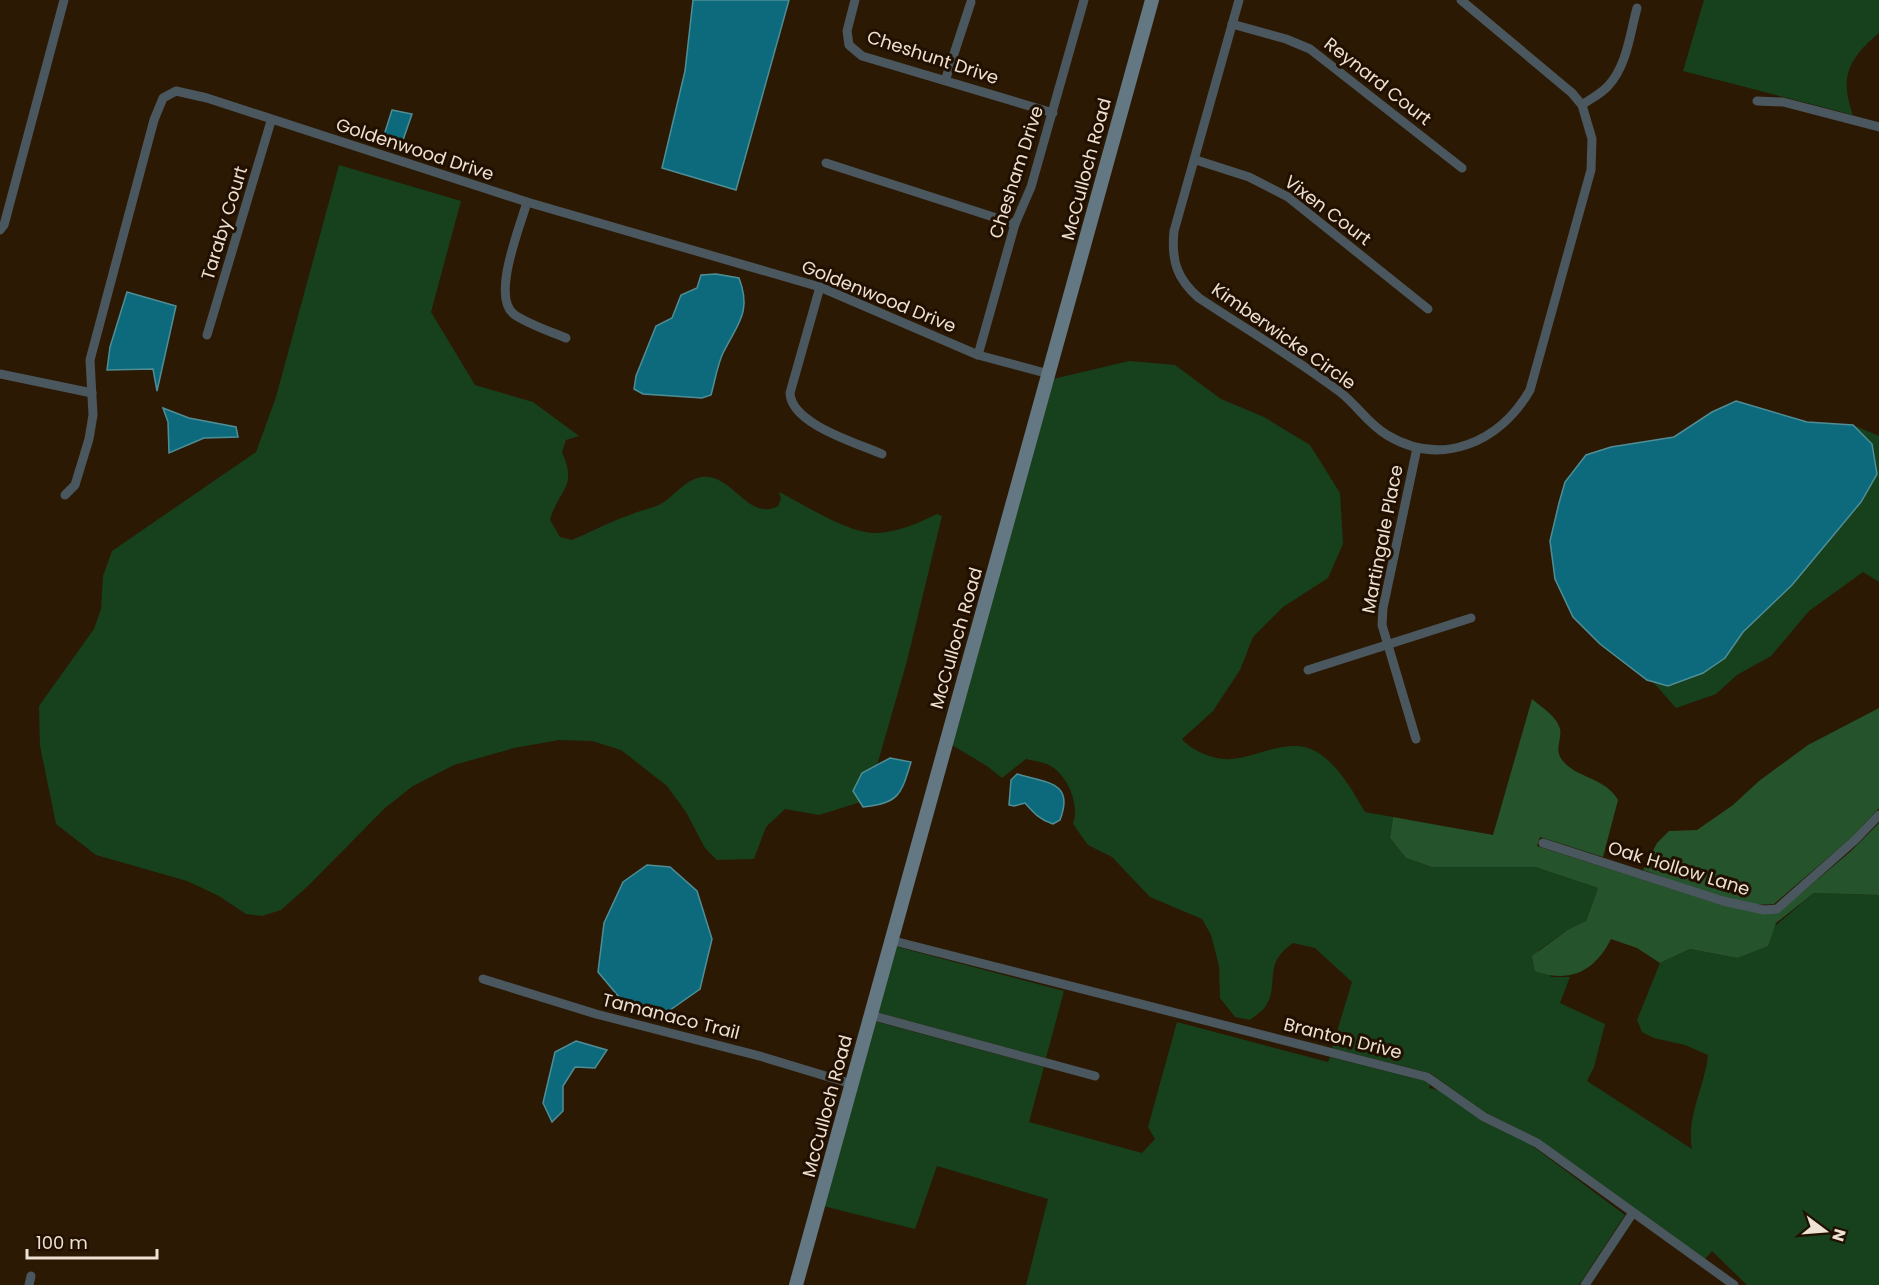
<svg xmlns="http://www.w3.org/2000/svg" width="1879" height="1285" viewBox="0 0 1879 1285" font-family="Poppins,sans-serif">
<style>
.green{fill:#17401d}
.forest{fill:#25532b}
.water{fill:#0c6a7c;stroke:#508e96;stroke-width:1.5}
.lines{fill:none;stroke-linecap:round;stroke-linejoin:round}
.street{stroke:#4a575e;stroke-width:9}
.secondary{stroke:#637883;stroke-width:14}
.labels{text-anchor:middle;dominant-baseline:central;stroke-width:6;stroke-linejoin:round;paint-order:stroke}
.street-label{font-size:18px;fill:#ede1d3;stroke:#211000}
</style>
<rect width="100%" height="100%" fill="#2b1903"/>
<g class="green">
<path d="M1704,0H1879V33C1849,58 1839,77 1853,115L1683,71Z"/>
<path d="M339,165L461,201L431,312L475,385L533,402L579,436L566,440L562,452C578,488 559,488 550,520L560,537L572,540C592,531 612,521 632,514C641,510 650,509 659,505C673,498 683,481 701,477C732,472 748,522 778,506L781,499L779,492C805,505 850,535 879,533C900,531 919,523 937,514L942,516L907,661L874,776L861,802L819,815L785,809L766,827L754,859L717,860L705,848L686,812L667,786L621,750L592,741L559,740L514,748L454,765L413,786L385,808L308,886L281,910L262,916L246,914L219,896L187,881L96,855L56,824L40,746L39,706L94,629L101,609L103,576L112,551L256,452L276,397Z"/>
<path d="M1129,361L1175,365L1221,399L1264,417L1310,445L1340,493L1343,544L1328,578L1283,607L1253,637L1240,670L1213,711L1182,739C1190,750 1216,761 1231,759C1259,757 1293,734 1320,754C1341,769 1352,790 1365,812L1393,817L1390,838L1406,858L1432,867H1535L1598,888L1586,921L1569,929L1538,951L1551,977H1570L1560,1003L1605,1024L1594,1067L1587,1081L1692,1149C1686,1117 1705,1086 1708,1055L1685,1045L1654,1038L1642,1032L1637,1020L1660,963L1690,949L1737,958L1814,893L1879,895V1285H1747L1712,1251L1705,1259L1540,1140L1486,1113L1430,1073L1332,1048L1352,982L1315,948L1293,943C1261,965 1281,984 1265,1007C1262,1012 1254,1016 1250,1020L1235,1017L1220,998L1219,966L1211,935L1202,919L1150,897L1112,857L1088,845L1073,824C1080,805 1068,775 1049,765C1043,762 1033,761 1026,759L1002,778L987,766L950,744L1053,379Z"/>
<path d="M1853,425L1879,436V582L1863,572L1809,611L1771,656L1737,675L1716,694L1676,708L1653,682L1669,686L1725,658L1743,632L1792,585L1861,502L1877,474L1872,444Z"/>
<path d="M894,946L1064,991L1046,1058L876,1012Z"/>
<path d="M874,1021L1044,1067L1029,1122L1142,1153L1155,1139L1148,1127L1177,1022L1328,1062L1330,1057L1425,1081L1430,1084L1429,1088L1438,1090L1482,1121L1530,1144L1625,1215L1579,1285H1026L1048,1199L937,1166L915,1229L823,1206Z"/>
</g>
<g class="forest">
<path d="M1532,699C1541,707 1557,716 1560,729C1562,741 1554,749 1562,760C1577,779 1605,777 1618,800L1603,857L1540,837L1537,846L1722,905L1778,913L1851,851L1879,823V895L1814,893L1776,923L1768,946L1737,958L1690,949L1660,963L1637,948L1611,939C1595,971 1570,984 1535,971L1532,956L1569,929L1586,921L1598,888L1535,867H1432L1406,858L1390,838L1393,817L1493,835Z"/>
<path d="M1879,708V808L1852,837L1774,904C1735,908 1681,883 1643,870L1657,843L1669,831L1697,830L1733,805L1759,781L1808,745Z"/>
</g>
<g class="water">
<path d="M693,0H789L736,190L662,168L685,71Z"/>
<path d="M392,110L412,114L403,140L384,135Z"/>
<path d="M716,274L739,278C752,312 738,323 723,353C717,366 715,381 711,395L702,398L643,394L634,389L636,376L656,326L672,318L681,295L697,288L701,275Z"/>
<path d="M127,292L176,306L157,391L153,369L107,370L110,347Z"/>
<path d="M1736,401L1807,422L1853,425L1872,444L1877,474L1861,502L1792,585L1743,632L1725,658L1703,673L1668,686L1647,680L1600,644L1573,617L1555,579L1550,541L1559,503L1565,482L1586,455L1611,447L1674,437L1712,412Z"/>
<path d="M163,408L189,418L236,427L238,437L204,438L169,453L168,422Z"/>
<path d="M890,758L911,762C901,795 899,803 863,807L853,791L862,773Z"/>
<path d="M1017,774C1046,783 1075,781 1060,820L1053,824C1040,820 1034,813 1025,803L1014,806L1009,805L1011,780Z"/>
<path d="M647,865L670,867L697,891L712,939L700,989L663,1015L625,1004L598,972L604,923L623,882Z"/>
<path d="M576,1041L607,1050L595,1068L575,1067L563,1086V1111L552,1122L543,1103L555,1052Z"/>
</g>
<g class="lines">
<g class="street">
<path d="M855,0L847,31L849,45L862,56L1053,113"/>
<path d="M1239,0L1174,231C1171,261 1177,279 1199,298C1246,329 1295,358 1340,392C1357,405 1368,424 1387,435C1442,468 1500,442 1530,390L1591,170L1592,139L1582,105L1572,93L1461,0"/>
<path d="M1232,24L1286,39L1310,49L1462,168"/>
<path d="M946,78L971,2"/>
<path d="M1757,101L1783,102L1879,127"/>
<path d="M1582,105C1590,99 1601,94 1608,86C1627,66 1630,33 1637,8"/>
<path d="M1196,160L1249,177L1288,197L1428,309"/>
<path d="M826,163L1015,224"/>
<path d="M527,202C520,227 490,299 515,315C530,325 549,331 566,338"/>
<path d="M0,230L4,225L64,0"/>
<path d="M820,287L790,393C791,424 857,443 882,454"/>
<path d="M207,335L271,121"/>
<path d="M978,355L1015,224L1031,187L1084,0"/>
<path d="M0,374L92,393"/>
<path d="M65,495L75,485L89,439L93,415L90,360L154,120L163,98L176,91L207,98L527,202L820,287L978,355L1049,374"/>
<path d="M1308,670L1471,618"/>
<path d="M1416,739L1382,625L1383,608L1417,448"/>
<path d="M1543,843L1723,901L1764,910L1777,909L1855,840L1879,815"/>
<path d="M890,940L1427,1077L1484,1117L1537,1143L1734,1285"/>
<path d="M483,979L596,1014L763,1057L852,1084"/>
<path d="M870,1015L1095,1076"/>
<path d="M29,1285L31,1276"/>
<path d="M1585,1285L1632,1214"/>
</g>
<path class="secondary" d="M796,1285L1152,0"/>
</g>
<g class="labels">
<g class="street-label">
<text transform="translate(933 57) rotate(18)">Cheshunt Drive</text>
<text transform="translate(1378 81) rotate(38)">Reynard Court</text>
<text transform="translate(415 149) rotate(18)">Goldenwood Drive</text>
<text transform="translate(1086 169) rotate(-75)">McCulloch Road</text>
<text transform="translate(1016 172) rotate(-72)">Chesham Drive</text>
<text transform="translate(1328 210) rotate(37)">Vixen Court</text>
<text transform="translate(224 223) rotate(-73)">Taraby Court</text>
<text transform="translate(879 296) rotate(22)">Goldenwood Drive</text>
<text transform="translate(1284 336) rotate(35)">Kimberwicke Circle</text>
<text transform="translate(1382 539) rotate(-79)">Martingale Place</text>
<text transform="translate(956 638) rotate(-74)">McCulloch Road</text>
<text transform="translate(1679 868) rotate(17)">Oak Hollow Lane</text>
<text transform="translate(671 1016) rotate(14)">Tamanaco Trail</text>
<text transform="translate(1343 1038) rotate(14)">Branton Drive</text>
<text transform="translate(827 1106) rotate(-75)">McCulloch Road</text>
</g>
</g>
<g transform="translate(1825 1231) rotate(106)" stroke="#211000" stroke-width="4.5" paint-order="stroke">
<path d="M0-4.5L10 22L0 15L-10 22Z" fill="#ede1d3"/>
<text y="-9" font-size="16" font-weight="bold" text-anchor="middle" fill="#ede1d3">N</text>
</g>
<path d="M27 1249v9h130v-9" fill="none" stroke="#ede1d3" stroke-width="3"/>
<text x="36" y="1249" font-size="18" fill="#ede1d3" stroke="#211000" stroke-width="4.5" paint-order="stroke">100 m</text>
</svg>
